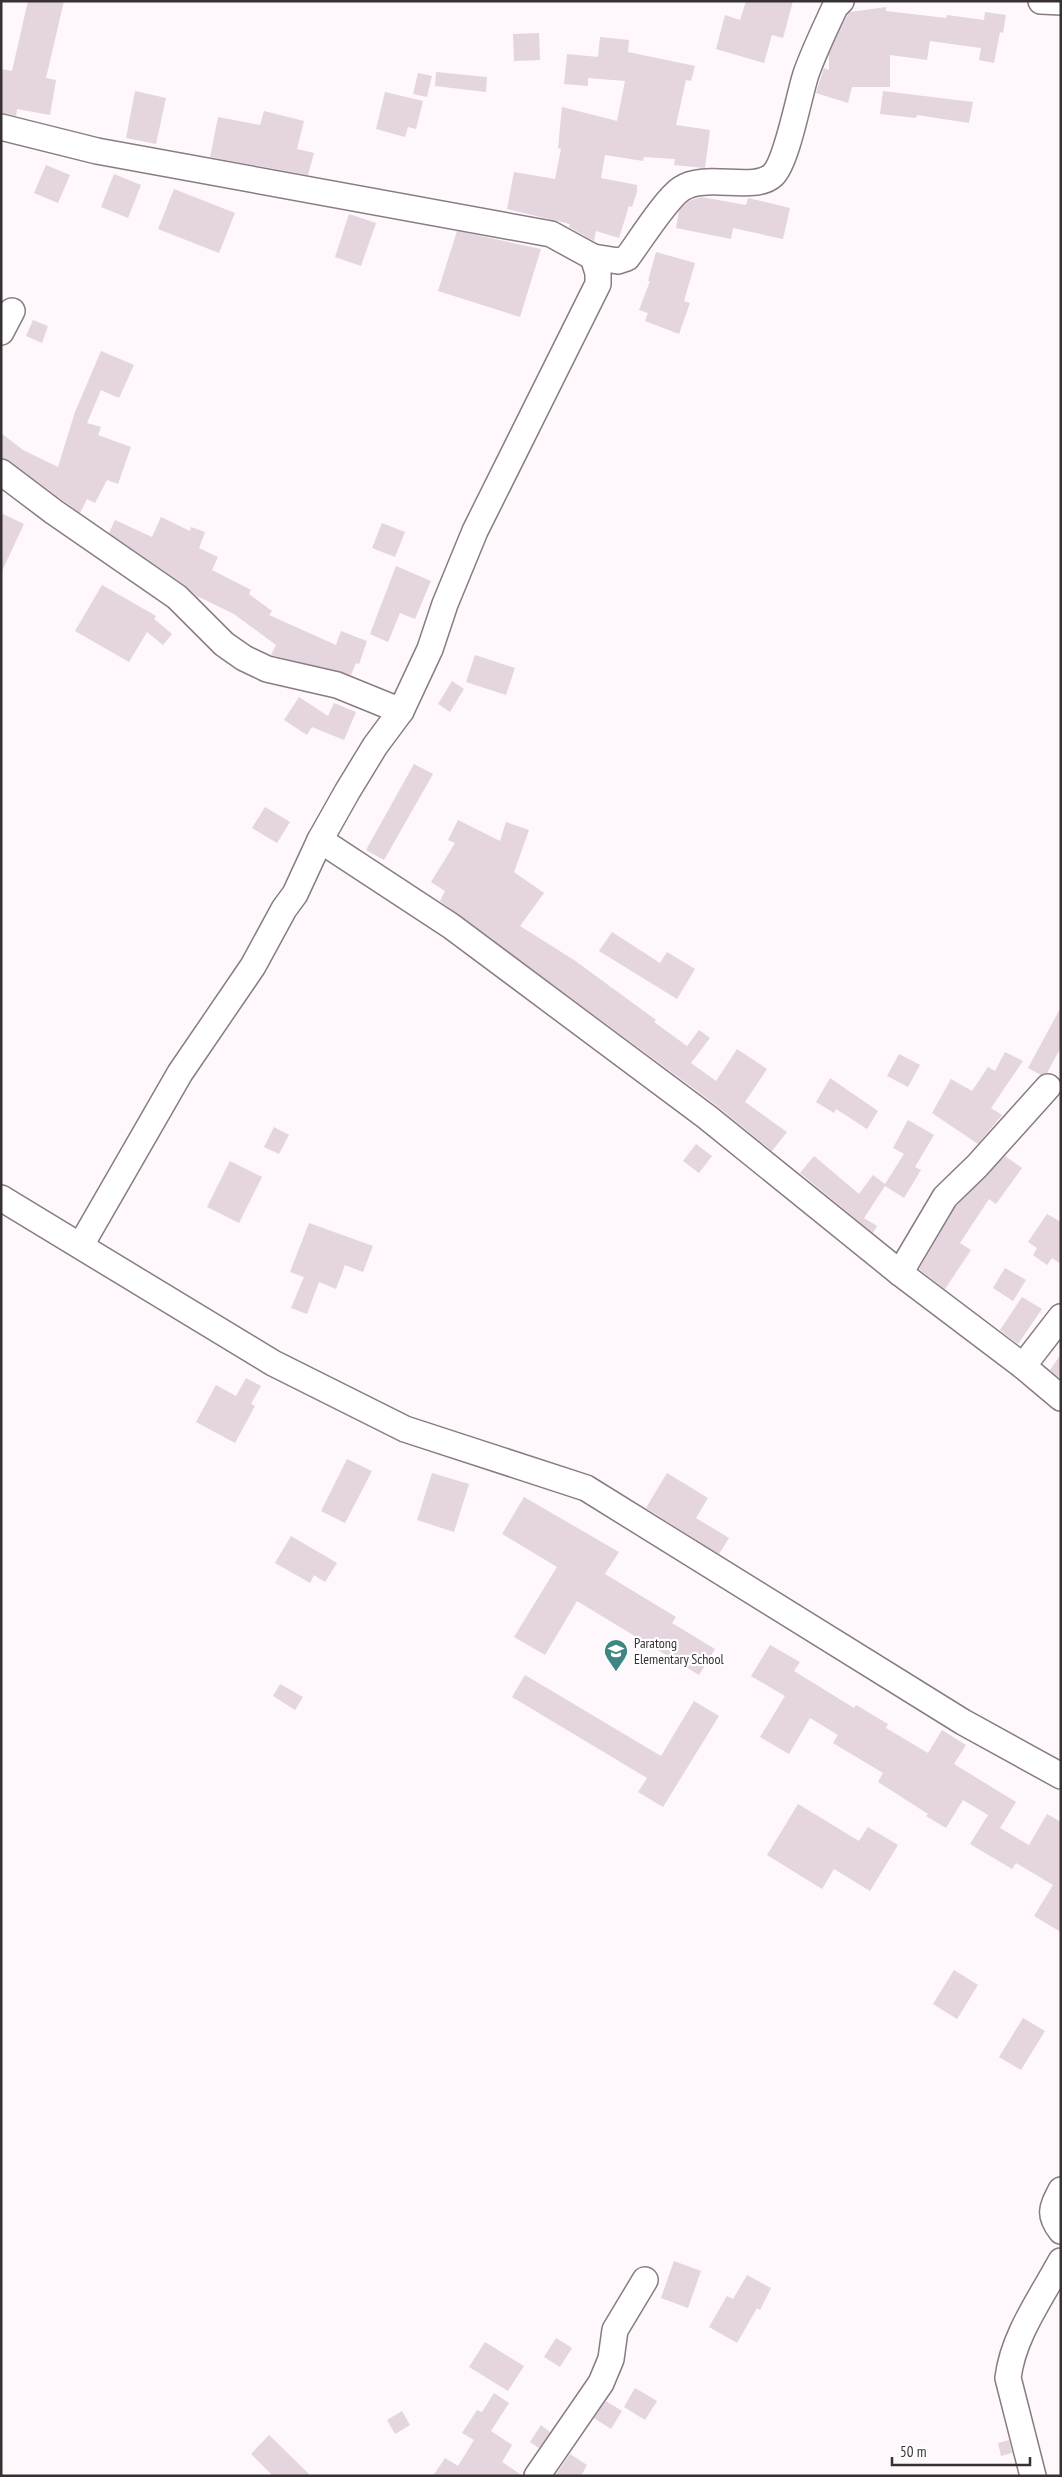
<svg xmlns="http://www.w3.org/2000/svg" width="1062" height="2477" viewBox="0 0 1062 2477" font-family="'PT Sans Narrow',sans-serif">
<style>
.building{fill:#e4d5de}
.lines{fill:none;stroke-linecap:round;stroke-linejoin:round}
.minor-casing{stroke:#897b83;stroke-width:28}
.minor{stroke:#fff;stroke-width:25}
.labels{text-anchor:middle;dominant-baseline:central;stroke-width:4.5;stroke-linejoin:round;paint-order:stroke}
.poi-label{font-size:14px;fill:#373134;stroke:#fff;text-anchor:start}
</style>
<rect width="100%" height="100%" fill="#fef7fb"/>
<g class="building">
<path d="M28,1H64L46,78L56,80L50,115L17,109L16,116L1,113V69L12,71Z"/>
<path d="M746,1H793L783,38L772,35L764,63L716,49L725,15L740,20Z"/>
<path d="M886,7V11L946,18L947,15L984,20L985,12L1006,15L1003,33L1000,32L994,63L979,60L981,48L930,41L927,60L890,55V87H852L848,103L816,93L824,68L829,70V54L847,15L850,12Z"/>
<path d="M539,33L540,60L514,61L513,34Z"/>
<path d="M600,37L629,40L628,52L695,66L691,81L686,80L676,125L710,130L705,168L674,165L675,159L644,157L643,161L605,155L601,178L637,185V192L632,207L629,206L619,238L596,231L594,241L569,227L570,224L507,209L514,172L555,179L561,149L558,148L562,107L617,121L625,81L588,78V86L564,84L567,54L598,57Z"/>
<path d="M436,72L487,77L486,92L435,86Z"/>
<path d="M418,73L432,76L427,97L413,94Z"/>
<path d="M135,91L166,98L156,144L126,138Z"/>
<path d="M883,91L973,102L969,123L917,115L916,118L880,114Z"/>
<path d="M385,92L423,101L416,129L408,127L405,137L376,129Z"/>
<path d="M264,111L304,121L297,149L314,153L308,175L210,157L218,117L260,125Z"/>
<path d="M46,165L70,175L58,203L34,193Z"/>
<path d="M114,174L141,185L128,218L101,207Z"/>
<path d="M174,189L235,213L219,253L158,229Z"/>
<path d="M701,197L746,205L748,198L790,208L783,239L733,228L731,239L676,228L679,210L689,201Z"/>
<path d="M349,214L376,223L361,266L335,257Z"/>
<path d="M457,231L541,249L520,317L438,291Z"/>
<path d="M656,252L695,263L684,301L690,303L679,334L645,321L648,313L639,310L650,281H648Z"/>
<path d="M33,320L48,326L42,343L26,336Z"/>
<path d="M101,351L134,365L119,398L101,390L87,423L101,427L98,435L131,447L118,484L107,480L95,503L87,499L80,513L10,461L1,458V433L23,450L58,467L75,412Z"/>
<path d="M1,513L24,524L1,573Z"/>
<path d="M161,517L190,531L191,527L205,532L199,548L218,557L212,570L251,590L249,594L272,611L269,615L336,645L341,631L367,641L359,664L356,663L351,675L271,655L276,645L234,614L199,597V598L185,585L109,533L115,520L152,537Z"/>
<path d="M382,523L405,532L395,557L372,548Z"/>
<path d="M396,566L431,581L415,619L400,613L388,642L370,634Z"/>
<path d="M102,585L156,616L154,619L172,634L163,645L147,632L129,662L75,631Z"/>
<path d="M475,655L515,668L506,695L466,682Z"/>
<path d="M452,681L464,689L450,712L438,704Z"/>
<path d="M299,697L328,716L334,703L356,712L344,740L312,727L307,735L284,720Z"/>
<path d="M414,764L433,774L384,860L366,850Z"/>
<path d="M265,807L290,822L277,843L252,828Z"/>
<path d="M458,820L500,841L506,822L529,830L514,872L544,893L520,926L574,960L656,1020L654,1022L687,1046L699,1030L710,1038L691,1063L716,1081L737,1049L767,1069L745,1102L787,1132L772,1151L716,1105L440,901L445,891L431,882L455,843L448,840Z"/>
<path d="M612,932L660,963L667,952L695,969L677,999L599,951Z"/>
<path d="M1061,1007V1047L1047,1073L1041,1075L1028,1068Z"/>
<path d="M1005,1052L1023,1061L991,1108L1002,1115L978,1144L932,1113L951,1079L972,1091L988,1067L995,1071Z"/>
<path d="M899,1054L920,1065L908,1087L887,1076Z"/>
<path d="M830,1078L878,1111L867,1129L836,1109L834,1113L816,1102Z"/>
<path d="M908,1120L934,1135L915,1167L921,1170L904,1198L885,1186L864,1218L877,1226L873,1233L800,1173L814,1156L859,1194L873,1175L885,1184L904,1154L893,1148Z"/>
<path d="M274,1127L289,1135L279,1154L264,1147Z"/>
<path d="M696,1144L712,1156L699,1173L683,1161Z"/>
<path d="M1005,1156L1022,1168L996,1204L989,1199L960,1243L971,1250L945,1289L919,1269L956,1206Z"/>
<path d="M230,1161L262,1177L239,1223L207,1207Z"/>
<path d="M1047,1214L1061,1222V1264L1052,1258L1047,1265L1033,1255L1037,1248L1028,1242Z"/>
<path d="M309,1223L373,1246L363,1272L345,1265L336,1289L319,1282L307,1314L291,1308L304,1277L290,1272Z"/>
<path d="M1005,1268L1026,1280L1013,1301L993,1288Z"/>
<path d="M1022,1297L1042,1309L1018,1344L1000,1330Z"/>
<path d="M1061,1354V1379L1050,1370Z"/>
<path d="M246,1378L261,1386L251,1404L255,1406L235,1443L196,1422L216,1385L236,1396Z"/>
<path d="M347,1459L372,1471L345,1523L321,1511Z"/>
<path d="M432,1473L469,1484L454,1532L417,1520Z"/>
<path d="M667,1473L708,1498L696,1518L729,1538L719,1554L646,1508Z"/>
<path d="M524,1497L619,1552L605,1574L676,1617L672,1623L715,1649L699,1675L577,1601L545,1655L514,1637L557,1567L502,1534Z"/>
<path d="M291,1536L337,1563L325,1582L314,1575L310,1583L275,1563Z"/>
<path d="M770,1645L800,1662L794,1671L854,1708L856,1705L888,1724L886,1728L928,1753L942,1730L966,1745L954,1764L1016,1802L1000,1828L1029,1845L1047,1814L1061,1822V1932L1034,1916L1053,1885L1016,1863L1012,1869L970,1844L988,1815L963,1800L946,1828L926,1816L928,1814L878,1782L883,1773L833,1743L838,1735L810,1718L789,1754L760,1737L785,1696L751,1676Z"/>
<path d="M525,1675L661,1756L694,1701L719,1716L663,1807L638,1792L647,1778L512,1697Z"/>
<path d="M280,1684L303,1697L295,1710L273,1696Z"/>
<path d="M798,1804L859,1841L868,1827L898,1845L870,1891L834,1869L822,1889L767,1855Z"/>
<path d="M954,1970L978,1985L957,2019L933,2004Z"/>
<path d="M1023,2018L1045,2031L1021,2070L999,2057Z"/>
<path d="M674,2261L701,2271L688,2308L661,2298Z"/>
<path d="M747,2275L771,2288L760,2310L757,2308L737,2343L709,2327L727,2296L733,2299Z"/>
<path d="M556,2338L572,2348L560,2367L544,2357Z"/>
<path d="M485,2342L524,2366L508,2391L469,2367Z"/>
<path d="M635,2388L657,2401L645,2420L624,2407Z"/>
<path d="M494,2393L509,2403L491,2431L512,2445L502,2462L523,2476H433L445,2458L458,2466L474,2440L462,2433L477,2410L482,2412Z"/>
<path d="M606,2401L622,2411L611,2429L594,2418Z"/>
<path d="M402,2411L410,2425L395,2434L387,2420Z"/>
<path d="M541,2425L550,2432L539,2448L530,2442Z"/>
<path d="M269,2435L311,2476H273L251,2454Z"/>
<path d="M1009,2440L1012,2453L1001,2456L998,2443Z"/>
<path d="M570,2454L587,2465L581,2476H555Z"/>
</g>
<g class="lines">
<g class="minor-casing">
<g id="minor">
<path d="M1041,1L1061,2"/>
<path d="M1,127L97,151L551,234L593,257"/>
<path d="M1,332L12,311"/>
<path d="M1,472L54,512L177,597L224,644L244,658L267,669L337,685L401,711"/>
<path d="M320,840L451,926L707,1117L900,1273L1023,1366L1061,1398"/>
<path d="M1,1198L273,1363L405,1429L586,1488L963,1722L1061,1776"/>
<path d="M81,1245L180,1073L253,966L284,909L295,894L320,840L347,792L375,746L401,711L430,649L445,604L475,531L598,284V273L593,257L618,261L627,258C639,242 666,199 681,189C705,172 754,193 773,175C787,162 799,95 806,74C814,51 825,29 835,7L841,1"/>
<path d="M900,1273L945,1197L977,1166L1048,1087"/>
<path d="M1023,1366L1061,1317"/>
<path d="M1061,2190C1052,2208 1048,2214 1061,2231"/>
<path d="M537,2476L601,2383L611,2359L615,2330L645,2280"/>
<path d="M1033,2476L1008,2378C1013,2336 1041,2298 1061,2261"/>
</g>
</g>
<use href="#minor" class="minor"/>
</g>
<defs>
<g id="school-pin" transform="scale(1.25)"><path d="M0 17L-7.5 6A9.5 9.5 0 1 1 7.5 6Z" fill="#3e8683" stroke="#fff"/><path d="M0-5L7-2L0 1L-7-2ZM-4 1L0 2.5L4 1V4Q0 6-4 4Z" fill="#fff"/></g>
</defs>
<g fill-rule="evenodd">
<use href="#school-pin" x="616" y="1651"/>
</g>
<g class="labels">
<g class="poi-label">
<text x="634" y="1643">Paratong<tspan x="634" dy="16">Elementary School</tspan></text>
</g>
</g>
<rect width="1062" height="2477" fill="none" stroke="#373134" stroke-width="5"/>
<path d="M892 2457v8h138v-8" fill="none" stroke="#373134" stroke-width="2.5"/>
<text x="900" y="2457" font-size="15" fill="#373134" stroke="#ffffff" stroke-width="4" paint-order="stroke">50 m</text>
</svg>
